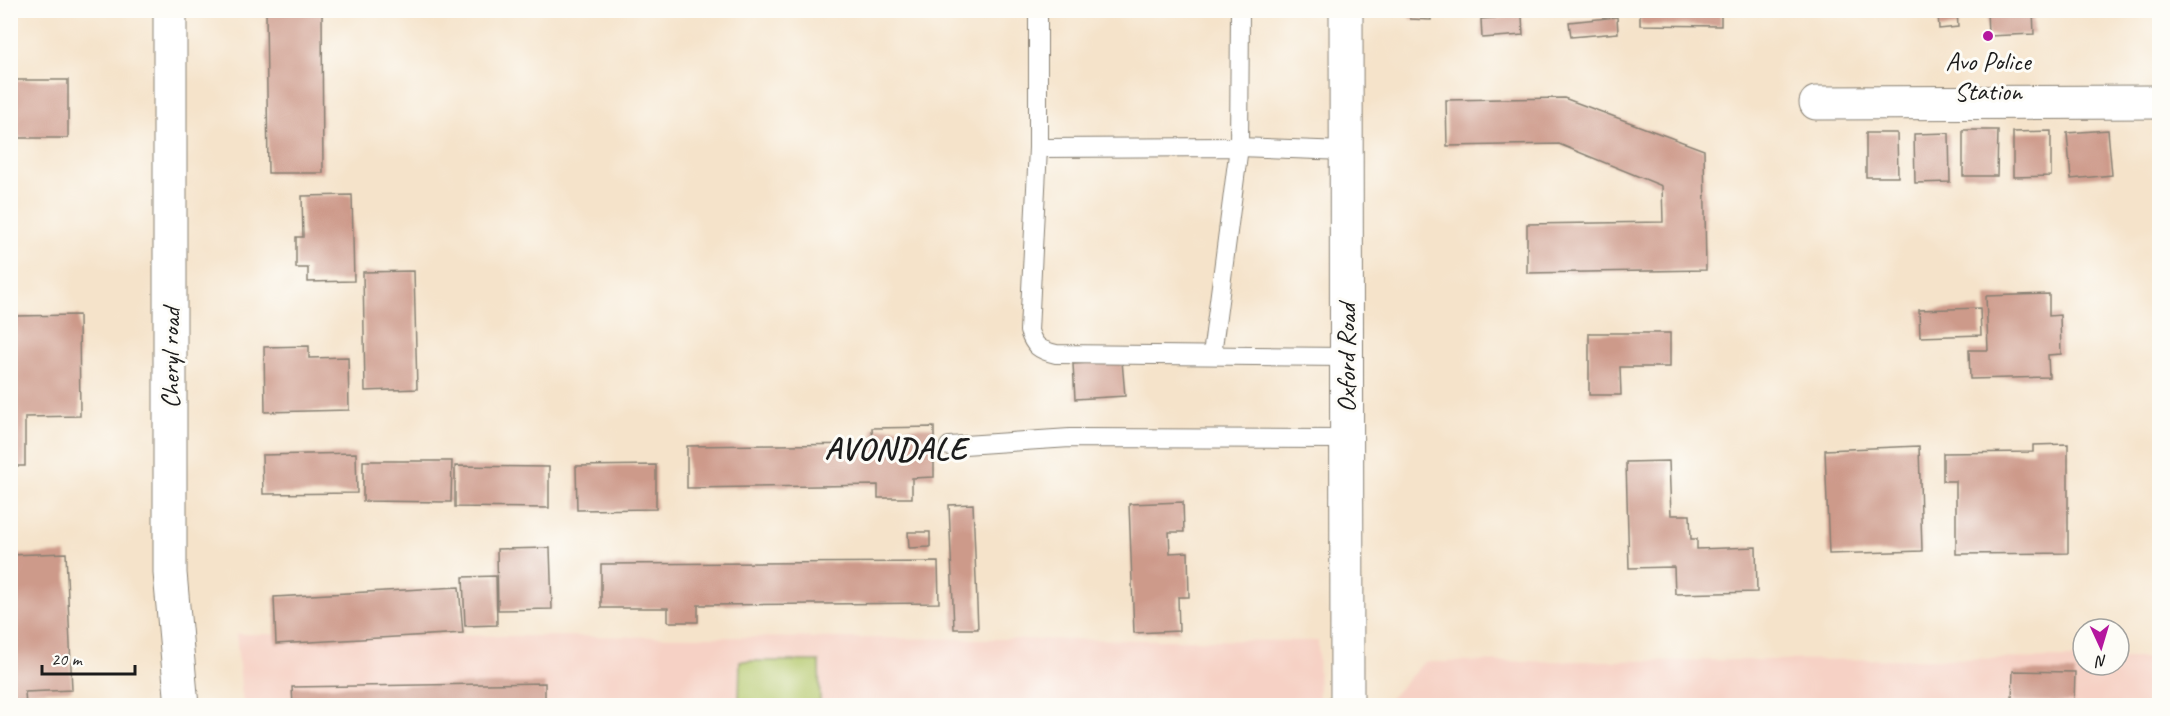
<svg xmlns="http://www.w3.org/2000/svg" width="2170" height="716" viewBox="0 0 2170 716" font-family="Caveat,sans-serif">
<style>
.built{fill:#f6d1c5}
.green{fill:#b4c86c;stroke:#687244;stroke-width:1.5}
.building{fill:#cd9a8a}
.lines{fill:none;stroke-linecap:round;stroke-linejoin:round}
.lane-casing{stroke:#888073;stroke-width:20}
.street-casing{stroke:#888073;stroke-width:35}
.lane{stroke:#fff;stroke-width:18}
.street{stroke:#fff;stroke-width:33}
.poi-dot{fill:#b5179e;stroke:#fdfcf7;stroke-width:2}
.labels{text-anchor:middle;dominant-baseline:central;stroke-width:6;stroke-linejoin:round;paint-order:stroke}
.poi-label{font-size:26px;fill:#1c1c1c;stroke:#fdfcf7}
.street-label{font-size:26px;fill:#1c1c1c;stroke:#fdfcf7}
.district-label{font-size:32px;font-weight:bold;letter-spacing:1.5px;fill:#1c1c1c;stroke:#fdfcf7}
</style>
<rect width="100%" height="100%" fill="#fdfcf7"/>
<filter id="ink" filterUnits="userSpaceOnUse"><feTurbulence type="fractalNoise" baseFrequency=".0167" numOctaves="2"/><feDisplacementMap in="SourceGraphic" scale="12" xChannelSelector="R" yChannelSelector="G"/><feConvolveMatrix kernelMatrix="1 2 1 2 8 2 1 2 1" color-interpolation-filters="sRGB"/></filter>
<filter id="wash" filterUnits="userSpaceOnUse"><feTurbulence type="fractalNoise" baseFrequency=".008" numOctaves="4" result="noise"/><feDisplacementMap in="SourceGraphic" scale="24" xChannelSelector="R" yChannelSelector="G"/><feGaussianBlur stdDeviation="1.35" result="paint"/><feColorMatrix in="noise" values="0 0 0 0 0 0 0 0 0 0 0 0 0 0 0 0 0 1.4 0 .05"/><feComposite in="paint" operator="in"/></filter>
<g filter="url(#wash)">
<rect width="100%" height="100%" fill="#f5e3ca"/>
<g class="built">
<path d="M236,634L1318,641L1319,705H243Z"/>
<path d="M2083,658V665H2119V658H2147V705L1389,706V700L1424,662Z"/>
</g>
<path class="green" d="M740,661H819L820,705H739Z"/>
<g id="blocks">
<g class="building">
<path d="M266,10H322L323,173H268Z"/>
<path d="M1410,10H1431V20L1410,19Z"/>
<path d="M1640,10H1721V26L1640,25Z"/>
<path d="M1987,10H2033L2034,34L1988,36Z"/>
<path d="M1957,11L1958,27L1939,29L1938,12Z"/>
<path d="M1522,16L1523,35L1482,38L1481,19Z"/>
<path d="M1617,17L1618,33L1571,37L1569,22Z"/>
<rect x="10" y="80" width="58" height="58"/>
<path d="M1564,98L1704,150L1706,270L1527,273V224L1663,222L1662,186L1559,144L1447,146L1446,100Z"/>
<path d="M1963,130H1998L1997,176H1963Z"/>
<path d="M2108,130L2112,175L2071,179L2067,133Z"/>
<path d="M2051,131V176L2013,177V132Z"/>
<path d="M1866,133H1897L1898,177H1866Z"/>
<path d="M1949,133L1950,182L1915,183L1914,134Z"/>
<path d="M352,195L354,281L308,282V268H296V237H303L302,196Z"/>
<path d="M414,271L417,389L365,391L363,272Z"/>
<path d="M2049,294V316L2060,315L2061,354L2048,355L2049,377L1970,379L1969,350H1988L1986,296Z"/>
<path d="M1980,308L1981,335L1920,337L1919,310Z"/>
<path d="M79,315L80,416L25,417V466H10L13,316Z"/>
<path d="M1589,333H1670V367H1620L1621,395H1589Z"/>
<path d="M309,346V358L348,357L349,410L265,412L264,347Z"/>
<path d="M1122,361L1125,396L1075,399L1073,364Z"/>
<path d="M934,427V477L912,478V498H878V485L687,488V446L873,444L872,428Z"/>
<path d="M2068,444V553L1956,554V481H1943V453L2033,452V445Z"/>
<path d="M1919,446L1922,551L1829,554L1825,450Z"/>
<path d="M356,453L357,493L263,494L262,455Z"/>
<path d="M363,461H452L451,502L363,501Z"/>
<path d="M1669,461L1671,515H1690L1691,539H1697V549L1756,547L1757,592L1675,594L1674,567L1629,568L1626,462Z"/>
<path d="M656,465V509L577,510L576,466Z"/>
<path d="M455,466L549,467V508L455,507Z"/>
<path d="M1183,502L1184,532H1169L1170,553L1188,552L1189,597H1178L1179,631L1134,633L1129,504Z"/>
<path d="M973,504L978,629H954L949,505Z"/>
<path d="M908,532H930V547L909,548Z"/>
<path d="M550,548L552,609L498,610L497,549Z"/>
<path d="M66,553L72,690L25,692L26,706H10V555Z"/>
<path d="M938,562L939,603L698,605V622H668V608H601V564Z"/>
<path d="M496,576L497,625L465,626L463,577Z"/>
<path d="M459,587L463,633L276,644L274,597Z"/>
<path d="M2013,671L2075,672L2074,702L2012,701Z"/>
<path d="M545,683V706H293L292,687Z"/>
</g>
</g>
</g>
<g filter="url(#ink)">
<use href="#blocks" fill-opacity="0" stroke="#888073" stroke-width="1.5"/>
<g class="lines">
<g class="lane-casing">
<g id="lane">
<path d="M1038,148V10"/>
<path d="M1346,151L1239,147L1038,148L1029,331C1034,346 1039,350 1056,354L1346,357"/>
<path d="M1212,355L1239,147L1240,10"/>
<path d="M949,446L1070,438L1346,439"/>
</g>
</g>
<g class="street-casing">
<g id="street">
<path d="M170,10V573L182,706"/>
<path d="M1346,10L1347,706"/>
<path d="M1816,103L2160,102"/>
</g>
</g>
<use href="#lane" class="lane"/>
<use href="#street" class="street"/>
</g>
</g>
<circle class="poi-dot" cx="1988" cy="36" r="6"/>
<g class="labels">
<g class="poi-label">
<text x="1988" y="61">Avo Police<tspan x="1988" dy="30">Station</tspan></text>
</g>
<g class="street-label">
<text transform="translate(170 358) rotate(-90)">Cheryl road</text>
<text transform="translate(1346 358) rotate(-90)">Oxford Road</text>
</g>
<g class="district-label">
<text x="896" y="448">AVONDALE</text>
</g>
</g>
<rect width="2170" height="716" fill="none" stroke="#fdfcf7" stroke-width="36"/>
<g transform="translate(2101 647) rotate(176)"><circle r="28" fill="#fdfcf7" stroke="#a3a29f" stroke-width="1.5"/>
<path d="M0-4.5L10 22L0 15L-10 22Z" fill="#b5179e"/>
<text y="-9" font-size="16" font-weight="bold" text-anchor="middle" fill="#1c1c1c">N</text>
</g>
<path d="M42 665v9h93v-9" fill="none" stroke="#1c1c1c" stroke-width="3"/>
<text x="51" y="665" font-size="18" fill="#1c1c1c" stroke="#fdfcf7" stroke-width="4.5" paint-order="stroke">20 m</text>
</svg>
